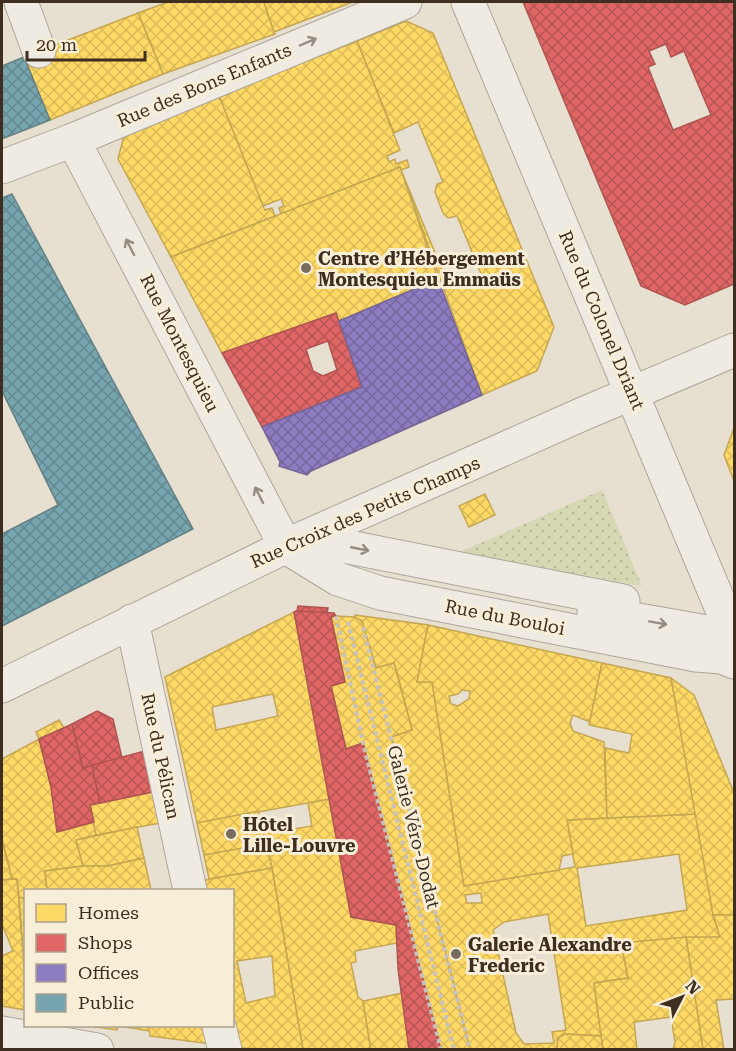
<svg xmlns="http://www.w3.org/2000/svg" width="736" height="1051" viewBox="0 0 736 1051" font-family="'Roboto Serif',serif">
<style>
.grass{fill:url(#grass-dots)}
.homes{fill:url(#homes-cross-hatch);stroke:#c5a651;stroke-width:1.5;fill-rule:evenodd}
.shops{fill:url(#shops-cross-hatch);stroke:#af5551;stroke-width:1.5;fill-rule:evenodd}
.offices{fill:url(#offices-cross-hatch);stroke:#766592;stroke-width:1.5}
.public{fill:url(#public-cross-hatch);stroke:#658184;stroke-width:1.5}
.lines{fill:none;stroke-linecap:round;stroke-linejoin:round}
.minor-casing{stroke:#ada599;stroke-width:35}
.path{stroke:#c8c2b9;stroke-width:4;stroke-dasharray:4.5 3;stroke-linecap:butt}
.minor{stroke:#efebe3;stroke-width:33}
.oneway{stroke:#968c82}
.poi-dot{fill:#786c5e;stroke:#f7eed8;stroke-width:2}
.labels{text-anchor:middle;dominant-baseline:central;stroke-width:6;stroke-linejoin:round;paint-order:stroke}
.street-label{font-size:18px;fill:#3d2e20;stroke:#f7eed8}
.poi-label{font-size:18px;font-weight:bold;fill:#3d2e20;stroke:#f7eed8;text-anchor:start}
</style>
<defs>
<pattern id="grass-dots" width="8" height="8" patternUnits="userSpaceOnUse" patternTransform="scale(1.5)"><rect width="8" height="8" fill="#d6d7b3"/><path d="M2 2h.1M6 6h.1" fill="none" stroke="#b9b99a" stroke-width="1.8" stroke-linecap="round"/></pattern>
<pattern id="homes-cross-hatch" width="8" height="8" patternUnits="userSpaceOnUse" patternTransform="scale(1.5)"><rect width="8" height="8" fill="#ffd966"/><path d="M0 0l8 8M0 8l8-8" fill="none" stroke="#dbbb58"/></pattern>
<pattern id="shops-cross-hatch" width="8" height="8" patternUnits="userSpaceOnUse" patternTransform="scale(1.5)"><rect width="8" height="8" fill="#e06666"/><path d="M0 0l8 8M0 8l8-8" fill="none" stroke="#b75454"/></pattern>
<pattern id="offices-cross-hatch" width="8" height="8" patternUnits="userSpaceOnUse" patternTransform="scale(1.5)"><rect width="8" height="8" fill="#8e7cc3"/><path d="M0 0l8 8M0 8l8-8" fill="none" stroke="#75669e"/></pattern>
<pattern id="public-cross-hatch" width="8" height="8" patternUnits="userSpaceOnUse" patternTransform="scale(1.5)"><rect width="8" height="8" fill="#76a5af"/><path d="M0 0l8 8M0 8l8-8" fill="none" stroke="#62878e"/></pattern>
</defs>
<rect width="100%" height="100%" fill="#e7e0d1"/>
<path class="grass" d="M602,490L642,586L460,552Z"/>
<g class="homes">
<path d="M168,2H264L275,34L163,74L138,13Z"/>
<path d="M264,2H353L274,32Z"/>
<path d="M138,13L163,74L50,120L24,57Z"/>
<path d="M406,21L433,33L554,327L537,371L482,395L401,170L450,289L482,276L457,216L448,218L443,213L435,192L437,184L443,182L418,122L394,133L357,41Z"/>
<path d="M357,41L400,150L387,156L389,162L395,159L396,164L407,160L409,167L401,170L400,167L281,214L279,208L284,206L281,199L263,206L219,96Z"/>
<path d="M219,96L263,206L265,210L272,208L275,216L171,257L118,159L125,132Z"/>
<path d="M400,167L438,279L339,321L336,313L222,353L171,257Z"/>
<path d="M734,428V481L724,455Z"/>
<path d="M485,494L495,515L469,527L459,506Z"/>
<path d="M294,612L330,799L197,823L165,677ZM273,694L278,716L216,730L212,707Z"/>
<path d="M355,615L428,625L417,682H432L464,886L575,867L567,820L697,814L713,915L720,937L621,943L628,978L594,983L601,1036L565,1034L558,1038L557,1050H470L391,737L412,730L398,676L394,663L376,668L362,621L355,619ZM679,854L687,910L586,926L577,868ZM481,893L482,903H467L465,895ZM548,914L566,1030L552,1032L554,1043L524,1044L516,1033L493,930L504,922Z"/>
<path d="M336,616L355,617L362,621L376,668L394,663L412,730L391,737L470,1050H441L363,743L346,749L331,686L345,682L331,617Z"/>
<path d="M428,625L602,663L590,722L573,715L570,723L573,731L604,742L607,818L567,820L573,854L562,856L559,870L464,886L432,682H417ZM462,690L470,691L469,699L458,706L451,704L449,696L458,694Z"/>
<path d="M602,663L671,678L697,814L607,818L605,748L629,753L632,734L589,725Z"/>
<path d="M671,678L694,695L734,793V915H713Z"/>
<path d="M59,720L64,728L39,739L36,732Z"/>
<path d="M39,739L51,787L57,832L94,822L96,835L76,840L83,866L45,871L47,890H26V898H19L17,879H12L2,839V759Z"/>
<path d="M158,791L166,822L96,835L90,805Z"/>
<path d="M330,799L351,917L396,925L397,943L355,951L356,962L351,963L358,997L363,1001L371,1050H303L272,868L261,828L277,826L281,831L312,826L308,803Z"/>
<path d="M258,811L266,844L204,855L197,823Z"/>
<path d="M137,827L144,858L108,866H83L76,840Z"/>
<path d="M2,840L12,879L2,880Z"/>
<path d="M266,844L272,868L209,879L204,855Z"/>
<path d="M144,858L151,890H47L45,871L83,866H108Z"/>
<path d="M272,868L303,1050L236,1048L232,1026V890H201L199,881ZM272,956L275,996L246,1003L237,961Z"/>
<path d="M17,879L26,989V1010L2,1006V956L13,951L2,924V880Z"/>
<path d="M19,898H26V989Z"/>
<path d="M713,915H734V999L716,1000L724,1050H703L686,937H720Z"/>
<path d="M686,937L703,1050H673L675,1042L671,1017L634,1022L637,1050H603L594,983L628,978L621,943Z"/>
<path d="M403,993L409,1050H371L363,1001Z"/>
<path d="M89,1026H117V1030Z"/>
<path d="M117,1026H149L150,1031L132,1028Z"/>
<path d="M149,1026H209L211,1044L150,1036Z"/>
<path d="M565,1034L601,1036L603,1050H557L558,1038Z"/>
</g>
<g class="shops">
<path d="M523,2H734V284L685,305L641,286ZM666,44L671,57L684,51L711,115L673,130L648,67L655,64L649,51Z"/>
<path d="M336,313L362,387L262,427L222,353ZM328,341L337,370L323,376L313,371L306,349Z"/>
<path d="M298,606L328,608L327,614L297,611Z"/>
<path d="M296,611L334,613L336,616L331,617L345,682L331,686L346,749L363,743L441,1050H409L398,969L396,925L351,917L294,612Z"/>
<path d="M97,711L113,719L122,758L83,769L72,724Z"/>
<path d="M72,724L83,769L92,765L100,803L90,805L94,822L57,832L51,787L39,739Z"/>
<path d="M149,750L158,791L100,803L92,765Z"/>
</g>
<path class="offices" d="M438,279L482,395L311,471L307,475L279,466L280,462L262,427L362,387L339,321Z"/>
<g class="public">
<path d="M24,57L50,120L2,139V66Z"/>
<path d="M12,194L193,529L2,626V534L58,505L2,391V198Z"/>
</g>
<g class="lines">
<g class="minor-casing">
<g id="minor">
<path d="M21,2L39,51"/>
<path d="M468,2L734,638"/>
<path d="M73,140L286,547"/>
<path d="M2,167L73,140L405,2"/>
<path d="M303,538L623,601"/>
<path d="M286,547L338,579L380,593L696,655L722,657L734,662"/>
<path d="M594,612L734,637"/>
<path d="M132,621L190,890"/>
<path d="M2,686L303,538L585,413L734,350"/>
<path d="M219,1026L225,1050"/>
<path d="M2,1033L97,1050"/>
</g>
</g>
<g class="path">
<path d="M336,616L363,743L441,1050"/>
<path d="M348,622L454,1050"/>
<path d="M363,627L470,1050"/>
</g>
<use href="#minor" class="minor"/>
</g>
<defs><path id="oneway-shaft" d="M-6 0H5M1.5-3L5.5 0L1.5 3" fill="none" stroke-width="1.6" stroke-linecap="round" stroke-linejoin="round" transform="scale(1.5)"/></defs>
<g class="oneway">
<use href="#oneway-shaft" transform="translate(308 42) rotate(-23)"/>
<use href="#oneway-shaft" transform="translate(130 247) rotate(-117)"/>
<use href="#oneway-shaft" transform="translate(259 495) rotate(-117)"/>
<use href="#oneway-shaft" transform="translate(360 549) rotate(11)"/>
<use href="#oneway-shaft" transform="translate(658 623) rotate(10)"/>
</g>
<g class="poi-dot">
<circle cx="306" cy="268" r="6"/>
<circle cx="231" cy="834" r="6"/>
<circle cx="456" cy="954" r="6"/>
</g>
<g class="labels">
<g class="street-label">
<text transform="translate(204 85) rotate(-23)">Rue des Bons Enfants</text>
<text transform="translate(602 320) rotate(67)">Rue du Colonel Driant</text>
<text transform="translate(180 343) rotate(63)">Rue Montesquieu</text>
<text transform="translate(365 512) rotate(-24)">Rue Croix des Petits Champs</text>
<text transform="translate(505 617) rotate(11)">Rue du Bouloi</text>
<text transform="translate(161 756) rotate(78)">Rue du Pélican</text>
<text transform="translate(414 827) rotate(76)">Galerie Véro-Dodat</text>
</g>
<g class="poi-label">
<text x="318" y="258">Centre d’Hébergement<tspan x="318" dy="21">Montesquieu Emmaüs</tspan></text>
<text x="243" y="824">Hôtel<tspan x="243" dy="21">Lille-Louvre</tspan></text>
<text x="468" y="944">Galerie Alexandre<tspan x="468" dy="21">Frederic</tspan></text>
</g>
</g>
<rect width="736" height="1051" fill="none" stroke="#3d2e20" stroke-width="6"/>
<rect x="24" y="889" width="210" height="138" fill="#f7eed8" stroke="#ada18e" stroke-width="1.5"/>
<rect x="36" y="904" width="30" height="18" fill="#ffd966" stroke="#ada18e" stroke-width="1.5"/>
<text x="78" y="919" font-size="18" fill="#3d2e20">Homes</text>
<rect x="36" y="934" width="30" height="18" fill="#e06666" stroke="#ada18e" stroke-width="1.5"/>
<text x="78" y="949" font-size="18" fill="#3d2e20">Shops</text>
<rect x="36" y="964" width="30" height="18" fill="#8e7cc3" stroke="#ada18e" stroke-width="1.5"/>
<text x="78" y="979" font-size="18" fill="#3d2e20">Offices</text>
<rect x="36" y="994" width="30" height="18" fill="#76a5af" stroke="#ada18e" stroke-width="1.5"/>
<text x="78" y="1009" font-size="18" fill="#3d2e20">Public</text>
<g transform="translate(682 997) rotate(48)" stroke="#f7eed8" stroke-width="4.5" paint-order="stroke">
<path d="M0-4.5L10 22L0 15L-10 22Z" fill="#3d2e20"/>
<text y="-9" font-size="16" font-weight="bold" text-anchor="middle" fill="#3d2e20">N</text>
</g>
<path d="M27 51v9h118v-9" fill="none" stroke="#3d2e20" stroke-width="3"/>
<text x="36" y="51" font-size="18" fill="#3d2e20" stroke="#f7eed8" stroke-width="4.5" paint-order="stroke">20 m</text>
</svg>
